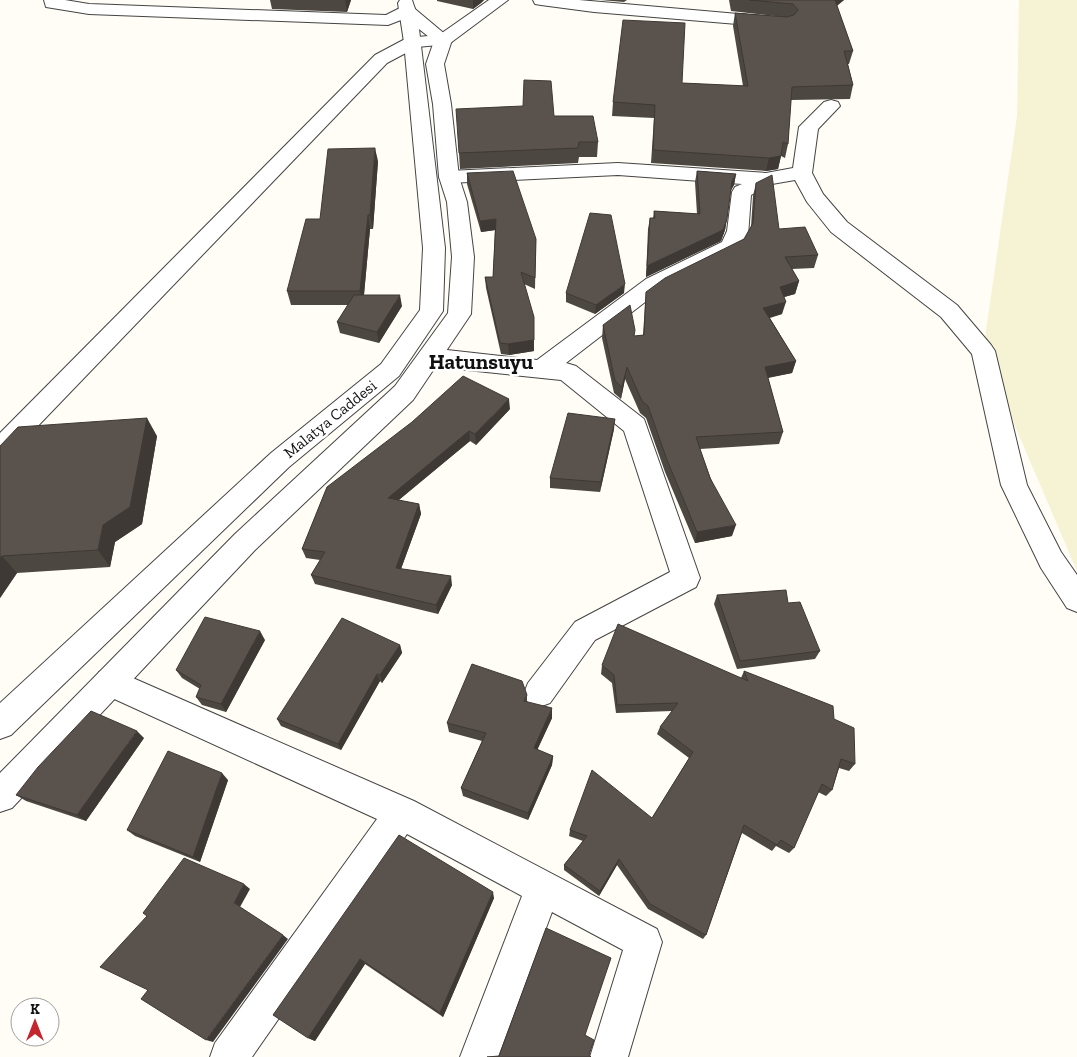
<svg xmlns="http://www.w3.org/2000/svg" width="1077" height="1057" viewBox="0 0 1077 1057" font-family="'Zilla Slab',serif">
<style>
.farmland{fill:#f6f3d4}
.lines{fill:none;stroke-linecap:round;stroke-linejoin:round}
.minor-casing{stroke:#444;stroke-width:2}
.tertiary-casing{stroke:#444;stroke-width:2}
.minor{fill:#fff;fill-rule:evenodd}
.tertiary{fill:#fff;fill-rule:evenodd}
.wall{fill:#4d4742}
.shaded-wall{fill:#3f3936}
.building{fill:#5a524d;stroke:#3f3936}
.labels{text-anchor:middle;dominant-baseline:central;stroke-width:5;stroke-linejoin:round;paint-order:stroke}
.street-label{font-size:16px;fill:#111;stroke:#fff}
.district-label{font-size:21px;font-weight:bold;fill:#111;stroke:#fff}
</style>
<rect width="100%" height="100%" fill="#fffdf5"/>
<path class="farmland" d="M1019,0H1077V571L983,351L1017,116Z"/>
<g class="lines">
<g class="minor-casing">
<g id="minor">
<path d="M44,0H65L89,4L386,15L402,7H414L416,11L414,15L388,25L89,14L46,7Z"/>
<path d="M489,0H508L449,44L417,47L387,63L9,456L0,459V433L375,55L407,38L439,35Z"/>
<path d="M533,0H579L772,17L778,18L781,22L778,26L772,27L594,12L541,5L535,4Z"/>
<path d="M831,100L838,102L840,106L818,129L812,173L823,194L847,222L957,305L991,345L995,351L1027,485L1061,552L1077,575V612L1067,608L1041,568L1001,485L972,354L941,317L831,232L807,202L795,180L772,184L751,195L748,236L739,251L662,289L566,363L576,366L644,419L700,578L696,587L595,640L550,703L539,707L528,703L524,693L528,683L575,622L670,572L624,431L561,380L429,366L421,363L417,357L421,351L429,348L537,360L646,279L722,242L727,231L732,192L735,187L742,184L618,175L449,183L442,181L439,177L442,173L449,171L618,163L766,173L793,168L799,127L824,102Z"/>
<path d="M110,668L414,801L657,929L662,942L628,1057H590L623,950L552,912L498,1057H460L522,896L407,834L252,1057H210L215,1043L377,819L99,692L95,682L99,672Z"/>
</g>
</g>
<g class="tertiary-casing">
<path id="tertiary" d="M400,0H412L415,9L452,40L444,64L451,104L459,177L467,202L474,257L471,314L413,400L255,550L12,808L0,812V773L235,534L395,386L448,313L452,257L447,202L439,177L433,104L426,64L434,41L419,29L445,248L443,311L399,376L289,467L11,735L0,739V703L271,453L381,364L420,310L423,248L404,42L398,3Z"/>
</g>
<use href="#minor" class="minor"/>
<use href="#tertiary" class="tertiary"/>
</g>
<g class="wall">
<path d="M270,0H351L347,12L272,9Z"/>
<path d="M437,0H484L481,3L473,9L437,1Z"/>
<path d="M600,0H627L624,2Z"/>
<path d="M729,0H844L837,6L853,51L849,64H848L853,85L850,99L791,100L788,144L785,158L781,156L778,169L766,171L651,163L654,118L612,116L613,102L682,83L743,86L733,26L735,13L784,17L731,11Z"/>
<path d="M554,116L598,142L597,157H579L578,163L460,169L459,153Z"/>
<path d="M378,161L373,229H370L364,295L402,306L379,343L340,333L337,322L348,305H291L287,291L320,219Z"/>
<path d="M697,171L736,174L734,185L731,190L725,230L721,241L646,277L648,229L650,218H653L654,211L697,214L695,182Z"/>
<path d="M467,173L536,239L535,289L524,284L534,351L509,355L501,354L486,288L485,277H493L495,230L481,232L467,184Z"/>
<path d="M756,183L779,229L818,255L814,268L792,269L799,281L795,294L784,297L782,314L770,318L796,361L792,373L768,378L783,432L779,444L700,449L732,536L695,543L665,472L646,418L640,413L625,379L621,399L614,393L602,338L603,325L635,336L643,335L645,305L646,292L744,239L751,227L753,196Z"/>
<path d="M566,293H624L595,314L566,302Z"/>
<path d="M510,409L476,445L470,441L399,500L419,504L421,514L401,569L452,585L438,614L315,584L311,575L320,560L306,558L302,549L327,487Z"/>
<path d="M614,429L600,492L550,488V478Z"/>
<path d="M157,436L142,524L115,542L110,567L17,573L0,598V446Z"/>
<path d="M717,595L788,603L820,651L815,659L737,669L714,604Z"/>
<path d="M265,640L226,712L202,705L196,697L200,689L182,678L176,670Z"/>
<path d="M400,645L402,653L382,683L380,681L341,750L281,726L277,719Z"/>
<path d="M602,665L741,678L744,671L834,719L855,764L849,771L839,768L832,790L826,796L818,792L794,848L789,853L776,846L772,851L742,833L706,935L703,939L648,909L617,865L599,896L564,870V865L583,841L569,836L570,830L652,818L689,758L657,734L660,727L672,711L616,713L612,683L601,674Z"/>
<path d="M527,695V702L552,718L537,750L553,756L552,765L528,820L463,796L461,788L482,741L449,732L447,723Z"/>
<path d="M144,738L86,821L26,801L16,795Z"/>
<path d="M228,780L200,862L135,836L127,830Z"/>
<path d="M399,835L494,898L443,1017L365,964L315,1041L308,1038Z"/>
</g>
<g class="shaded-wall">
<path d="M345,0H351L347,12Z"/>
<path d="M473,0H484L481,3L473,9Z"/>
<path d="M833,0H844L830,10Z"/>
<path d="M375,148L378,161L373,229L370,215Z"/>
<path d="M781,156L778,169L766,171L769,158Z"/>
<path d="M736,174L734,185L730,192L732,181Z"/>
<path d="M368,215L370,229L363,305L360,291Z"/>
<path d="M496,219V230L481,232L480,221Z"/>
<path d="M727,219L725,230L721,241L646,277L647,266Z"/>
<path d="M799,281L795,294L777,299L780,287Z"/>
<path d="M625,284L624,293L595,314L596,305Z"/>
<path d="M400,295L402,306L379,343L377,332Z"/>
<path d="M786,302L782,314L760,320L763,308Z"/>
<path d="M534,317V351L509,355L508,344Z"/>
<path d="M796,361L792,373L761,379L765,367Z"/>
<path d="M627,367L625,379L621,399L622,387Z"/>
<path d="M509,399L510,409L476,445L475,434Z"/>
<path d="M147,418L157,436L142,524L115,542L110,567L98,550L103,525Z"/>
<path d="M615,419L614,429L600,492L601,482Z"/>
<path d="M469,431L470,441L390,507L388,498Z"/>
<path d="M419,504L421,514L398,577L396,568Z"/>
<path d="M736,525L732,536L695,543L697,532Z"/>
<path d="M2,556L17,573L0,598V558Z"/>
<path d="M451,576L452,585L438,614L436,605Z"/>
<path d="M260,631L265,640L226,712L221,704Z"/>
<path d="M400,645L402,653L382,683L380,675Z"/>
<path d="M377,674L380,681L341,750L338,744Z"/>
<path d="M552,708V718L534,757V748Z"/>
<path d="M137,731L144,738L86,821L77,815Z"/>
<path d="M553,756L552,765L528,820V813Z"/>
<path d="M222,773L228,780L200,862L193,857Z"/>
<path d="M619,859L617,865L599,896L600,891Z"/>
<path d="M244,884L250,889L240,907L234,903Z"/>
<path d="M493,892L494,898L443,1017L440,1013Z"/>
<path d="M283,935L288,939L213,1042L206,1040Z"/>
<path d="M360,959L365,964L315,1041L308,1038Z"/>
</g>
<g class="building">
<path d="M749,0H835L853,51H844L853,85L792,87L788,144L783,142L781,156L769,158L653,150L655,105L613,102L623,20L685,23L682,83L748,86L735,13L787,17L794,15L798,10L793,4Z"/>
<path d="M524,80L551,81L554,116H593L598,142H579L578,148L459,153L456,109L523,106Z"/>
<path d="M375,148L370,215H368L360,291H287L306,219H320L328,149Z"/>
<path d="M513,171L536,239L535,278L521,272L534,317V340L508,344L500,343L485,277H493L496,219L480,221L467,173Z"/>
<path d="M697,171L736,174L732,181L727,219L723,230L647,266L650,218H655L654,211L700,214Z"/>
<path d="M772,175L779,229L805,227L818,255L785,257L799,281L780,287L786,302L763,308L796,361L765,367L783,432L696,437L710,478L736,525L697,532L667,460L648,406L642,401L627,367L622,387L615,381L603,325L630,305L635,330L634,336L644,335L646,292L665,278L744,239L753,223L756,183Z"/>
<path d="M590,213L611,215L625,284L596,305L566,293Z"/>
<path d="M354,295H400L377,332L337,322Z"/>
<path d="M463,376L509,399L475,434L469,431L388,498L419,504L396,568L451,576L436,605L311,575L325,552L302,549L327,487L412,422Z"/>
<path d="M568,413L615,419L601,482L550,478Z"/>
<path d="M147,418L130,507L103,525L98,550L2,556L0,558V446L18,427Z"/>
<path d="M786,590L788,603L800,602L820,651L740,661L717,595Z"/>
<path d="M205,617L260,631L221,704L196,697L201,685L176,670Z"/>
<path d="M342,618L400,645L380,675L377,674L338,744L277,719Z"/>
<path d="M618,624L748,681L744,671L833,706L834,719L854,728L855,764L841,759L832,790L822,784L794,848L781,840L777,845L744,825L706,935L650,904L619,859L600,891L564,865L587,836L570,830L592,770L652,818L693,752L660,727L678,703L617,705L614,675L602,665Z"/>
<path d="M472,664L522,681L527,695L524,701L552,708L534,748L553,756L528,813L461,788L486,733L447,723Z"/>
<path d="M91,711L137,731L77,815L16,795L38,767Z"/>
<path d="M168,751L222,773L193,857L127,830Z"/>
<path d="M399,835L493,892L440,1013L360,959L308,1038L273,1015Z"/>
<path d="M184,858L244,884L234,903L283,935L206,1040L141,999L148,990L100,967L147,916L143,913Z"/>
<path d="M546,928L611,958L585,1035L594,1040L589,1055L591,1057H487L499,1056Z"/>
</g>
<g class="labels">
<g class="street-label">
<text transform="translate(330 419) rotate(-39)">Malatya Caddesi</text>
</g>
<g class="district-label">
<text x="481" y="361">Hatunsuyu</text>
</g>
</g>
<g transform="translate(35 1022)"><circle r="24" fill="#ffffff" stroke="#a0a0a0"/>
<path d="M0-4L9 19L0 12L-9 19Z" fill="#c4262e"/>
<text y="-8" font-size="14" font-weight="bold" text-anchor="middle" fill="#111111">K</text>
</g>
</svg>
